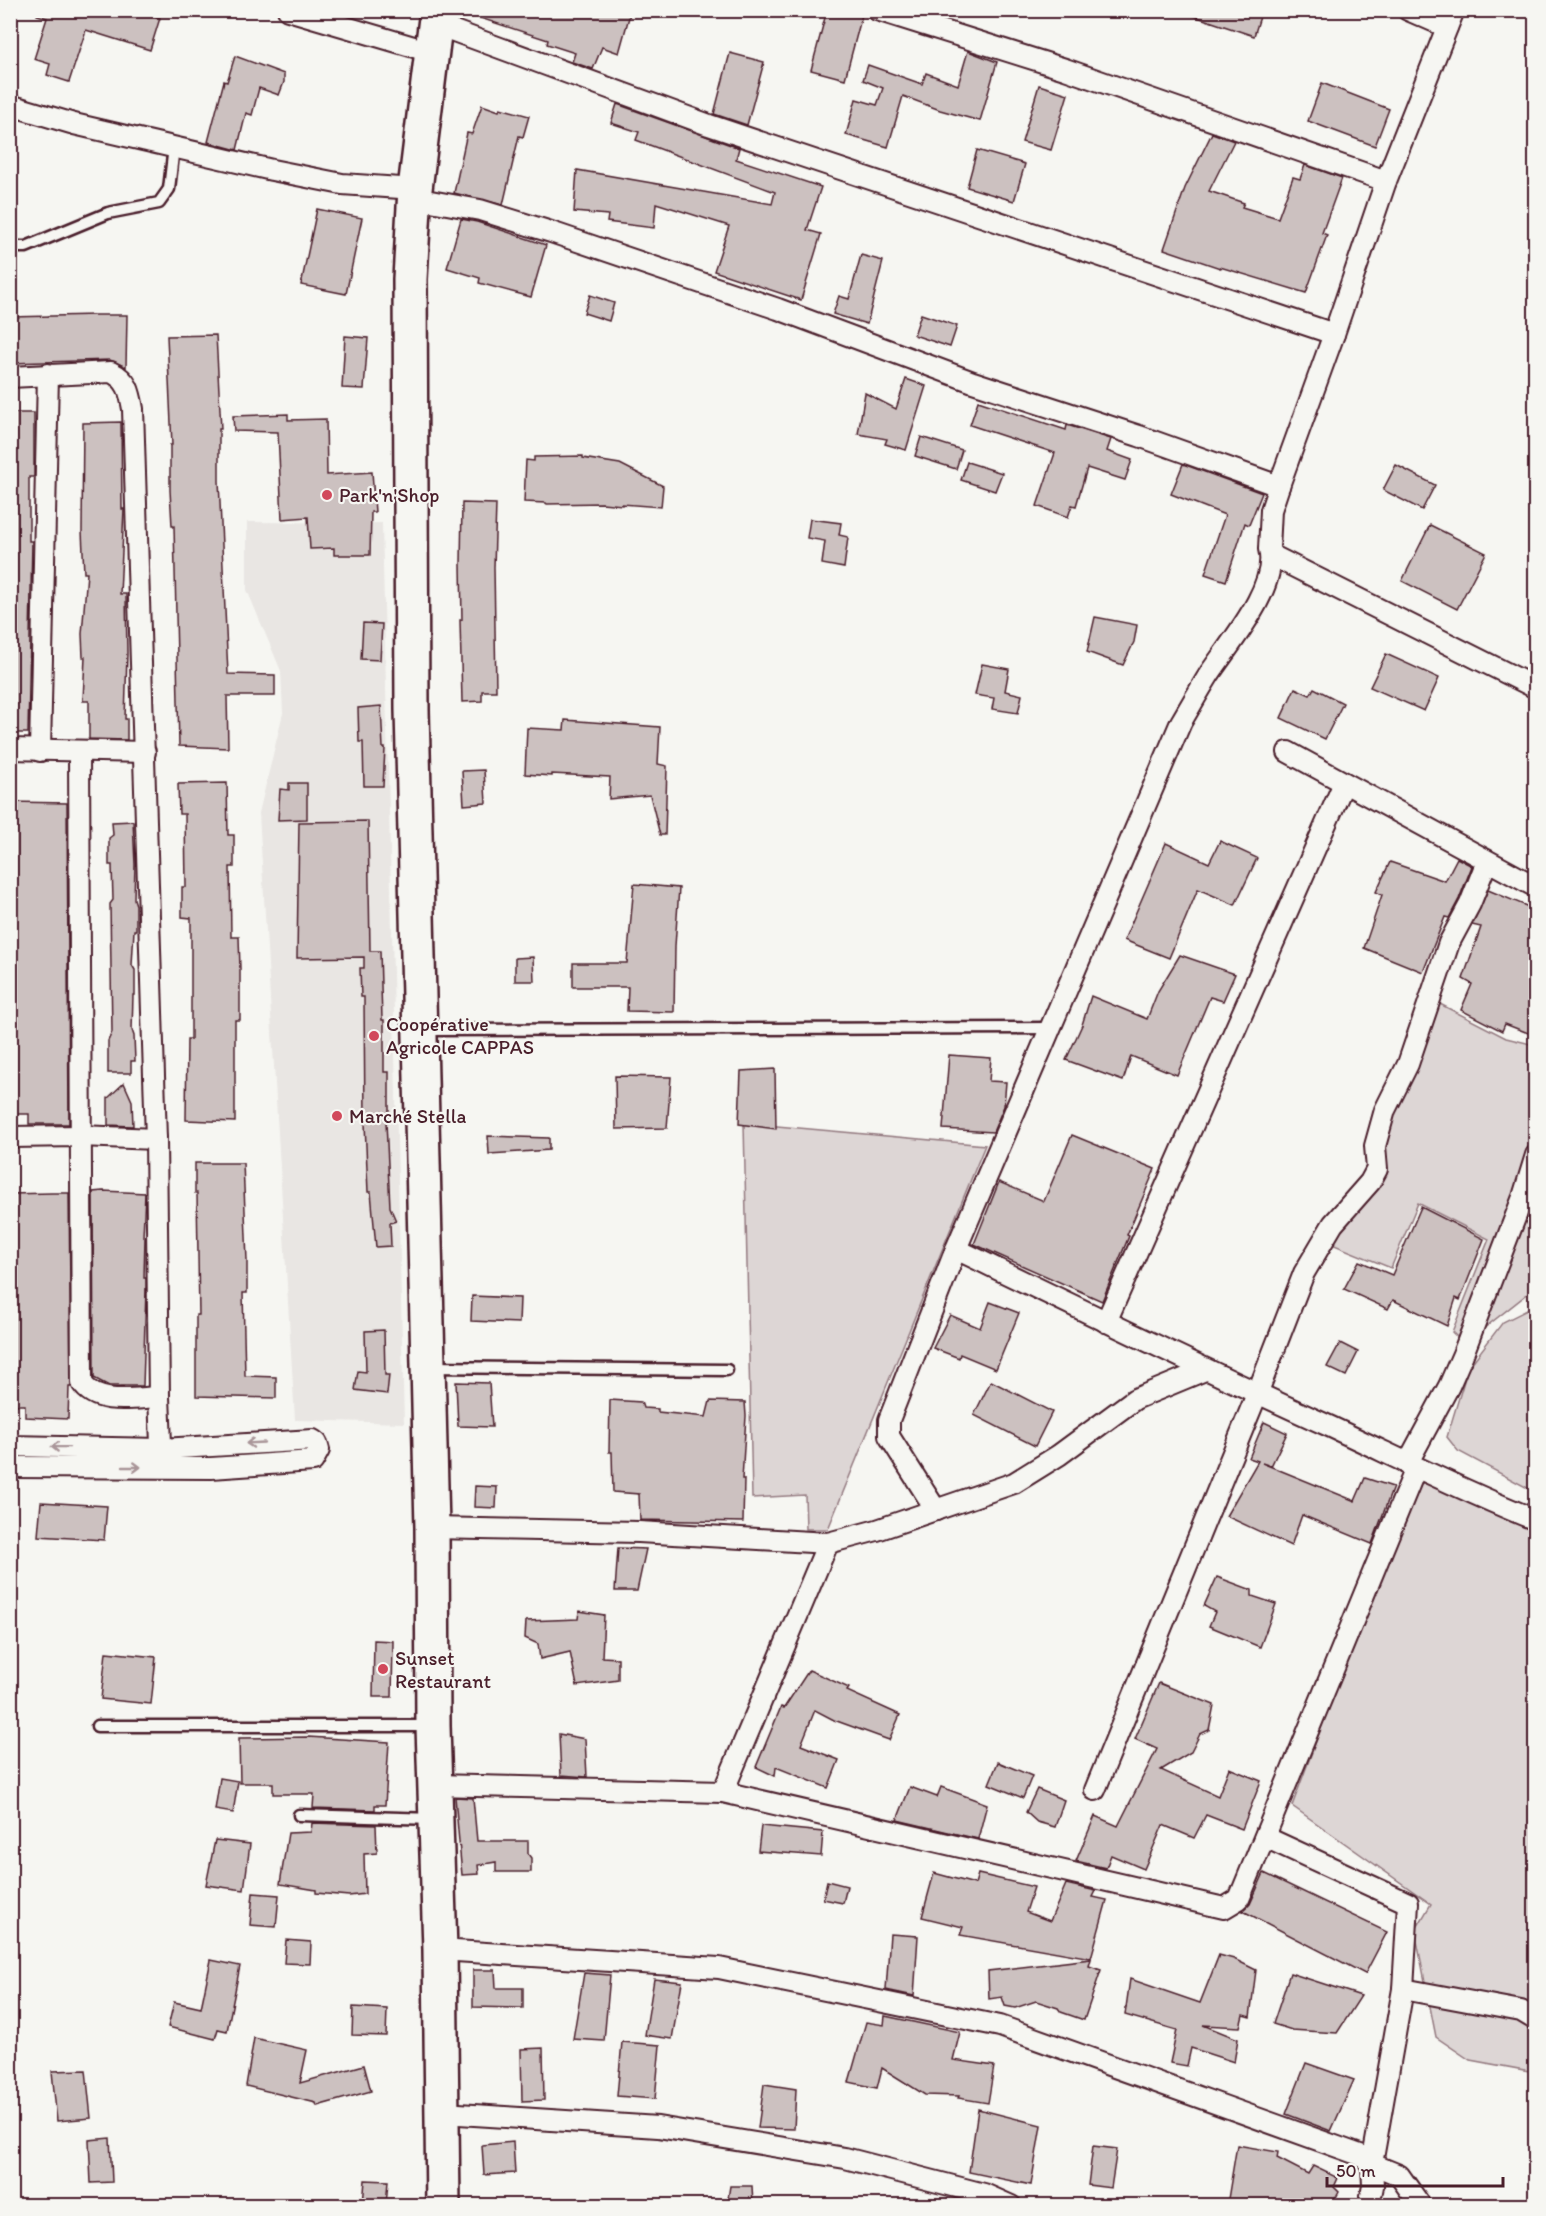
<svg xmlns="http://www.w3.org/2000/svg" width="1546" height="2216" viewBox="0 0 1546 2216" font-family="Itim,sans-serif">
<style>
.built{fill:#e9e6e3}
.green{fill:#ddd6d5;stroke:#947a80;stroke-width:1.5}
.building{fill:#ccc1c0;stroke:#4a1f2b;stroke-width:1.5}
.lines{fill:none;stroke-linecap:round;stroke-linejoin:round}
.lane-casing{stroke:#4a1f2b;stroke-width:15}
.street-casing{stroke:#4a1f2b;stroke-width:24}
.highway-casing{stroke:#4a1f2b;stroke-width:38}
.lane{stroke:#f6f6f2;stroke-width:10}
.street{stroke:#f6f6f2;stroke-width:20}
.highway{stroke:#f6f6f2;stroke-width:33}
.oneway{stroke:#a99598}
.poi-dot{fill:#d1495b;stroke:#f6f6f2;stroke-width:2}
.labels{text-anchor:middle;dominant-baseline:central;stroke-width:4.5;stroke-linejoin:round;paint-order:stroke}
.poi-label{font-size:20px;fill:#4a1f2b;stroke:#f6f6f2;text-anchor:start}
</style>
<rect width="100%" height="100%" fill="#f6f6f2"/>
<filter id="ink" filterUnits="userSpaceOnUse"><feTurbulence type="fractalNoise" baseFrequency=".0167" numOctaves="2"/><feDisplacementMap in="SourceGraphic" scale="12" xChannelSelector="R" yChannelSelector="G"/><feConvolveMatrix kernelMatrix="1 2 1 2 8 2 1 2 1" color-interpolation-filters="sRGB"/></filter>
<g filter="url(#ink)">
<path class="built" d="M247,522L382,523L404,1423L295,1420L259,813L283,713L281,671L247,590Z"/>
<g class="green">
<path d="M1438,1003L1506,1038L1535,1045V1288L1464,1344L1452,1332L1489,1239L1418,1203L1391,1268L1327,1242L1380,1181L1387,1133Z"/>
<path d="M744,1123L985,1145L828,1529H806L805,1495L752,1498Z"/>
<path d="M1535,1306V1492L1458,1451L1447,1437L1468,1368L1503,1322Z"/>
<path d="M1416,1473L1535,1532V2072L1470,2060L1436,2037L1415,1931L1431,1904L1292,1806Z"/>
</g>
<g class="building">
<path d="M37,10H137L160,18L150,50L86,30L69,82L47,75L50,64L34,59L47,18L37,15Z"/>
<path d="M468,10H631L619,53L602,47L593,69L572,62L575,53L547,44L548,40L468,14Z"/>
<path d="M827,10H843L862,15L845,79L811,70Z"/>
<path d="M1189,10H1262L1254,36L1188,14Z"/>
<path d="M968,51L997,62L980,121L940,110L903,96L888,147L846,135L856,99L877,105L883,88L863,80L868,65L922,84L926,73L958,85Z"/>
<path d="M730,53L764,62L747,125L714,114Z"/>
<path d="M235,56L284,74V82L279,95L259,88L252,115L246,113L237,150L208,142L224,81L227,82Z"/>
<path d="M1322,83L1389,109L1375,146L1308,121Z"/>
<path d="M1039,85L1068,94L1051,150L1022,142Z"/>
<path d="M617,104L739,148L736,159L821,187L807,230L821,234L801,300L714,271L729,226L656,203L654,228L607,222L608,215L574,212L577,170L772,204L775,192L636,140L639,132L611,123Z"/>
<path d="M482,105L499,111L500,108L529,116L523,137L519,136L503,205L454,193L467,133L472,134Z"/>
<path d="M1212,133L1234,141L1209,191L1244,203L1242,207L1278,218L1293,177L1300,179L1305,165L1342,178L1322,233L1327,235L1306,293L1220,267V268L1164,249L1185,188Z"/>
<path d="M977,150L1025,164L1014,201L967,187Z"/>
<path d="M317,209L362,218L346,294L301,285Z"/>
<path d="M461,219L477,222L546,245L531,297L479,283L480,278L447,268Z"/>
<path d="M861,255L883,261L867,324L833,314L839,296L849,299Z"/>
<path d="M590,295L614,303L609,321L584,313Z"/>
<path d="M921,314L957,326L950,347L914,335Z"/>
<path d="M96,315H127L126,367L110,360L10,363V317Z"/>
<path d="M216,335L221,429H219V481L228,674L275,675V696H227L228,748L179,746L174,526H172L170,490V445H172L167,336Z"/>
<path d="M345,336L368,338L364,389L342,388Z"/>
<path d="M906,379L926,386L906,450L885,444L887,439L858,434L865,393L896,409Z"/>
<path d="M978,401L1066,430L1067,425L1111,439L1107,451L1132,460L1125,480L1087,468L1076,506L1072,505L1068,517L1037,506L1055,453L970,425Z"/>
<path d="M10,413H34V477H29V541H32L28,733H10Z"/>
<path d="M288,414V420L326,419L327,475L372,472L375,512H371L370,555H334V548L310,549L308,517L282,519L278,432L234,431L233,416Z"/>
<path d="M121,422L122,509H124L120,594H126L127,654L125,719H127V740L89,739V701H83L85,657H83L82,634L87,573H84L82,531L83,423Z"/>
<path d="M921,437L962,450L956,469L915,456Z"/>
<path d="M583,456V458L620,464L663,486L661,507L622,504V505L602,503L547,504L546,503L524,502L526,460L534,461V457Z"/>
<path d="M967,462L1002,473L995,491L961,480Z"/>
<path d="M1183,464L1262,493L1249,525L1245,523L1226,581L1205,574L1225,515L1171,494Z"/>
<path d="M1396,465L1435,485L1422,510L1383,490Z"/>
<path d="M462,503L496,504L494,567L496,691H482V701L462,702L460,620H462L461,564Z"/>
<path d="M810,519L841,523L839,535L848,537L844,568L822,564L825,541L807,538Z"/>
<path d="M1430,525L1486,553L1457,609L1402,581Z"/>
<path d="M1095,617L1137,625L1134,642L1123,665L1087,652Z"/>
<path d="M363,623L382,624L380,660L361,659Z"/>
<path d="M1386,654L1439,678L1424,711L1370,687Z"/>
<path d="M982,664L1009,669L1005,691L1022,695L1018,713L992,709L994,698L975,695Z"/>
<path d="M1295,688L1310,695L1314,688L1343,703L1325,739L1281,718Z"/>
<path d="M381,706L383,748H385L383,786H364L363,742H359L358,708Z"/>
<path d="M565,720L660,727L658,764L667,766L665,835H660L650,795L609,799L610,777L552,774V776L525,774L527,728L564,730Z"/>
<path d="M484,770L486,803L464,805L462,771Z"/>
<path d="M227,783L228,835H234V867H230L231,937H239L240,969V1020H235V1122L186,1120L187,1039H191V918L182,917V887H186L185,814H179L178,784Z"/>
<path d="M289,783H307V819L278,820L280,789L289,790Z"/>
<path d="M10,802L67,803L69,1124H29V1114H10Z"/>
<path d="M133,821L135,865L134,899L136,905V930H134L132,965L135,970V995H133L132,1030L134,1036L135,1061H131V1073H108V1041L112,1032L110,904L113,900L112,865H109V838L113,835L112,822Z"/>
<path d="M368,821L370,951H380L382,1020H384V1072H389V1122H386L390,1207L396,1221L390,1223L391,1246L376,1247L371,1192H368L365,1123L364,997H361L360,968H364V957L297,958L299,822Z"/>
<path d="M1220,841L1257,858L1235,905L1198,889L1169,958L1124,940L1166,843L1209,863Z"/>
<path d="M1457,858L1472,866L1459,899L1449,918L1445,917L1423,972L1364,948L1382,895L1376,892L1390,862L1445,881Z"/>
<path d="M634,884L679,888L675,946L674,1012L627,1011L628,987H573V963H627Z"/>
<path d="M1488,890L1536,910V1036L1505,1024L1502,1031L1461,1010L1472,984L1463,979L1481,927L1472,925Z"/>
<path d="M1180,955L1235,974L1223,1001L1210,997L1177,1075L1131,1056L1123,1081L1066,1060L1082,1025L1091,996L1147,1019L1158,991Z"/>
<path d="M533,957L534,981H515V958Z"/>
<path d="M949,1055L991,1058L989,1081L1006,1082L1004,1106L993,1132L943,1129Z"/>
<path d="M775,1069L776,1129L739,1124L741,1071Z"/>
<path d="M615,1076L671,1077L667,1128L616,1129Z"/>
<path d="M124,1083L132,1101L133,1126L108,1125V1098Z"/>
<path d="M1072,1135L1155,1169L1127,1235L1129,1236L1102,1301L974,1244L999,1182L1044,1201Z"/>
<path d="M488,1136L549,1138V1150L489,1154Z"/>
<path d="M195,1163H243L247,1261V1293H243L245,1376L276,1377V1398L196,1396V1315H199L197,1193H195Z"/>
<path d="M103,1191L145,1193L143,1237H145L144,1278H146V1289L143,1386H109L94,1378L93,1192Z"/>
<path d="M52,1193H69L71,1387H69L68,1419L25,1417V1405H10V1194Z"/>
<path d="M1421,1207L1484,1239L1460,1300L1456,1298L1447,1326L1393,1300L1388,1309L1344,1289L1359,1261L1392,1275Z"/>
<path d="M472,1296L520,1298L519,1323L471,1321Z"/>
<path d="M990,1302L1019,1313L996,1369L960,1354L959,1358L933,1348L950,1315L980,1328Z"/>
<path d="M384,1330L385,1375H389L387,1394L355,1390L358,1371L366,1372L365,1331Z"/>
<path d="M1340,1343L1358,1352L1346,1376L1327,1367Z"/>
<path d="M991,1381L1052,1412L1035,1446L974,1415Z"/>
<path d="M456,1382L489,1383L492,1427L458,1426Z"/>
<path d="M610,1400L641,1402L643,1408L658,1409V1412L706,1417L710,1401L745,1402L746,1416L742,1479H744L743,1522L640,1520L639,1494L613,1492L612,1452H609Z"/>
<path d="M1264,1422L1287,1433L1271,1466L1262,1463L1355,1501L1365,1478L1393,1487L1372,1544L1302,1515L1291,1546L1226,1516L1258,1461L1249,1458Z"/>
<path d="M475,1486L497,1487L496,1508L474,1507Z"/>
<path d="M41,1502L107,1506L104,1540L38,1536Z"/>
<path d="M618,1548L646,1549L637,1591H615Z"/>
<path d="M1217,1577L1252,1590V1596L1276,1604L1260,1647L1209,1626L1215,1612L1204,1606Z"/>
<path d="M579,1611L604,1615L602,1657L618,1658V1680L577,1686L570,1652L540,1659L538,1644L525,1638L526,1621L578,1619Z"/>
<path d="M374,1640L393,1641L392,1697H373Z"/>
<path d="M106,1652L156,1657L151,1704L101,1699Z"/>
<path d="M809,1670L849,1688L847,1691L900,1715L889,1740L834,1720L815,1710L801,1745L839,1760L828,1788L776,1767L775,1776L756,1767L781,1707L784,1708Z"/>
<path d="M1159,1683L1214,1705L1209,1730L1200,1734L1191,1752L1161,1770L1218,1796L1229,1768L1261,1781L1242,1829L1206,1815L1194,1838L1163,1825L1144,1869L1111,1855L1106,1868L1076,1861L1095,1816L1118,1826L1157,1749L1135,1739Z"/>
<path d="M559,1734L585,1739L587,1777L561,1775Z"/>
<path d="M308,1737L389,1742L385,1805H375V1810L313,1808L314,1794H273V1783H240L239,1738Z"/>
<path d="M998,1762L1032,1776L1023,1798L989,1784Z"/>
<path d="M220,1778L238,1781L233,1813L215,1810Z"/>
<path d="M910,1787L937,1797L941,1787L987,1804L978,1839L897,1820Z"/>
<path d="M1037,1789L1064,1800L1055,1827L1037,1822L1026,1812Z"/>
<path d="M455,1797L473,1798L477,1841H528V1854L531,1858V1872H496V1862L478,1865L479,1874L462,1875Z"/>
<path d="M312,1823L376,1825L377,1853L364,1854L365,1894L349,1896L316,1893V1890L280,1884L288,1833L311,1832Z"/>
<path d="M761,1826L823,1832L821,1856L758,1851Z"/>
<path d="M215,1840L250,1844L244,1890L206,1885Z"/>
<path d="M934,1873L975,1884L978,1874L1034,1887L1026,1912L1050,1921L1066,1884L1096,1891L1093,1897L1107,1900L1091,1958L960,1935L963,1927L922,1917Z"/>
<path d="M1264,1873L1387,1932L1365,1974L1243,1911L1250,1904Z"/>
<path d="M827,1881L847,1886L843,1903L823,1899Z"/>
<path d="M253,1893L279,1895L276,1927L250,1925Z"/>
<path d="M890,1934L918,1936L914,1996L886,1990Z"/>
<path d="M286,1940L311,1942L310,1964L284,1963Z"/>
<path d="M1219,1955L1234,1959L1256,1970L1250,2017L1243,2015L1240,2027L1203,2025L1238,2039L1234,2062L1191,2048L1187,2066L1170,2063L1177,2030L1125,2015L1130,1979L1200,2003Z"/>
<path d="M1091,1959L1089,1966L1101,1970L1084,2020L1061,2012L1058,2008L1036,2001L1015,2008L1005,2006L1002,1997L989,1999L988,1971Z"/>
<path d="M211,1960L240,1966L227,2031L218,2029L215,2039L168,2027L174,2002L201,2008Z"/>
<path d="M473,1970H495L496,1988H523V2008L473,2007Z"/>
<path d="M584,1973L610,1975L604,2041L573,2039Z"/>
<path d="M1290,1973L1361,1996L1337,2033L1292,2030L1273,2024Z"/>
<path d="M654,1979L682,1982L672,2039L645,2035Z"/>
<path d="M353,2007L387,2009L386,2036L352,2035Z"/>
<path d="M885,2016L960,2032L953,2060L994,2066L988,2103L958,2098L959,2096L925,2095L882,2068L877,2088L849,2082L866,2022L884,2025Z"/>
<path d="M254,2038L307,2050L300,2083L364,2065L371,2091L317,2106L316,2103L246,2086Z"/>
<path d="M622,2042L660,2045L655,2099L617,2096Z"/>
<path d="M543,2048L544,2100L522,2101L521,2049Z"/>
<path d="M1306,2063L1354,2080L1331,2131L1286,2114Z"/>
<path d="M86,2070L91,2118L57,2121L52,2071Z"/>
<path d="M764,2084L796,2089L794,2129L758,2128Z"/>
<path d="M978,2109L1041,2125L1031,2185L969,2172Z"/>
<path d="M110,2138L112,2182L91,2183L89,2140Z"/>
<path d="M513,2142L515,2173L484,2175L482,2145Z"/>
<path d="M1237,2145L1278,2152L1277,2158L1308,2174L1313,2166L1338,2178L1334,2187L1339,2192L1332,2205H1227Z"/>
<path d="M1093,2146L1117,2149L1111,2188L1088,2185Z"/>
<path d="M365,2180L388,2181L386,2205H363Z"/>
<path d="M730,2186H752L753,2205H727Z"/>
</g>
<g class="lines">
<g class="lane-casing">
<g id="lane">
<path d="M10,247H26L108,213L159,203L169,189L174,147"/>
<path d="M424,1030L1050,1028"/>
<path d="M430,1367L727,1370"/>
<path d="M97,1726H429"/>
<path d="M299,1815L434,1819"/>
</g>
</g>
<g class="street-casing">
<g id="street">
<path d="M288,10L431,52"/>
<path d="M877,10L1065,69L1386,181"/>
<path d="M1408,10L1447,27"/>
<path d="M435,24L709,125L1334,334"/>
<path d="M10,105L74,124L272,170L342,184L415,189"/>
<path d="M414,198L480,210L551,232L778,309L973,382L1139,436L1279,486"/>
<path d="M10,377L111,372C128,380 130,392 133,409L156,1139L159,1397L162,1467"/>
<path d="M1271,555L1536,688"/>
<path d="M10,749L145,752"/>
<path d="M40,751L48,374"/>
<path d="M79,751L82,1383C97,1406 134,1398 159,1397"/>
<path d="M1288,752L1536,887"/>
<path d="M10,1137L80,1136L156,1139"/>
<path d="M956,1249C1080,1309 1203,1369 1329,1426C1398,1458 1465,1492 1536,1520"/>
<path d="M1106,1322L1344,783"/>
<path d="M10,1446L162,1449L313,1440L317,1443L319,1450L313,1461L211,1468L10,1467"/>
<path d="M1407,1464L1449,1386L1463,1354L1523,1197L1536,1155"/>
<path d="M936,1510L889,1436V1420L956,1249L1181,722C1191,705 1200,689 1210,673C1230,643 1279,586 1269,549L1271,510L1281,480L1334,334L1386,181L1454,10"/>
<path d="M432,1528L639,1532L828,1543L877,1530L1014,1483L1059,1455L1135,1399L1205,1370"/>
<path d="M435,1785L723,1792L1224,1908L1239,1899L1416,1468"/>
<path d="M1095,1790L1257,1394L1304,1273L1333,1224L1370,1182L1377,1169L1375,1146L1385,1110L1408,1064L1449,943L1470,904L1487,861"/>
<path d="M723,1792L828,1543"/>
<path d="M1265,1837L1408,1903L1403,1989L1372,2164L1399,2175L1421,2206"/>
<path d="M440,1950L719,1968L1000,2026L1360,2155L1372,2164L1373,2186L1369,2206"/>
<path d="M1403,1989L1521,2011L1536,2020"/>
<path d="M443,2113L658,2127L845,2158L984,2194L1011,2206"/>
</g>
</g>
<g class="highway-casing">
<path id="highway" d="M437,10L415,189L410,279L412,710L432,1528L433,1726L440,1950L443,2206"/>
</g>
<use href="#lane" class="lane"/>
<use href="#street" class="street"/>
<use href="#highway" class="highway"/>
</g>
<defs><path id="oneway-shaft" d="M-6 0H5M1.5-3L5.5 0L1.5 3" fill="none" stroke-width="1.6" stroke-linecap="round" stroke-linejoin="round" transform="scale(1.5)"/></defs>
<g class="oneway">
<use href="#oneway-shaft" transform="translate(255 1443) rotate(177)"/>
<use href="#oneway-shaft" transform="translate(60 1447) rotate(-179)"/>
<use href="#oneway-shaft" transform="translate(132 1467)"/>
</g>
</g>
<g class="poi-dot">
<circle cx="327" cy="495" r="6"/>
<circle cx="374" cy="1036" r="6"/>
<circle cx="337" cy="1116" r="6"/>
<circle cx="383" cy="1669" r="6"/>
</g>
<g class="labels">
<g class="poi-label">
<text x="339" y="495">Park'n'Shop</text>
<text x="386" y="1024">Coopérative<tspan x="386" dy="23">Agricole CAPPAS</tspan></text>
<text x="349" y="1116">Marché Stella</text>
<text x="395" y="1658">Sunset<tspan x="395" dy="23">Restaurant</tspan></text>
</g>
</g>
<rect width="1546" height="2216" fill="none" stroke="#f6f6f2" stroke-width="36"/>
<rect x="18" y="18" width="1510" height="2180" fill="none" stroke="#4a1f2b" stroke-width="2" filter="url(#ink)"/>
<path d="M1327 2177v9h176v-9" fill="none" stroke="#4a1f2b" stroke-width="3"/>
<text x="1336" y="2177" font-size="18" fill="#4a1f2b" stroke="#f6f6f2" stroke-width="4.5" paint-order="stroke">50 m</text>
</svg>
